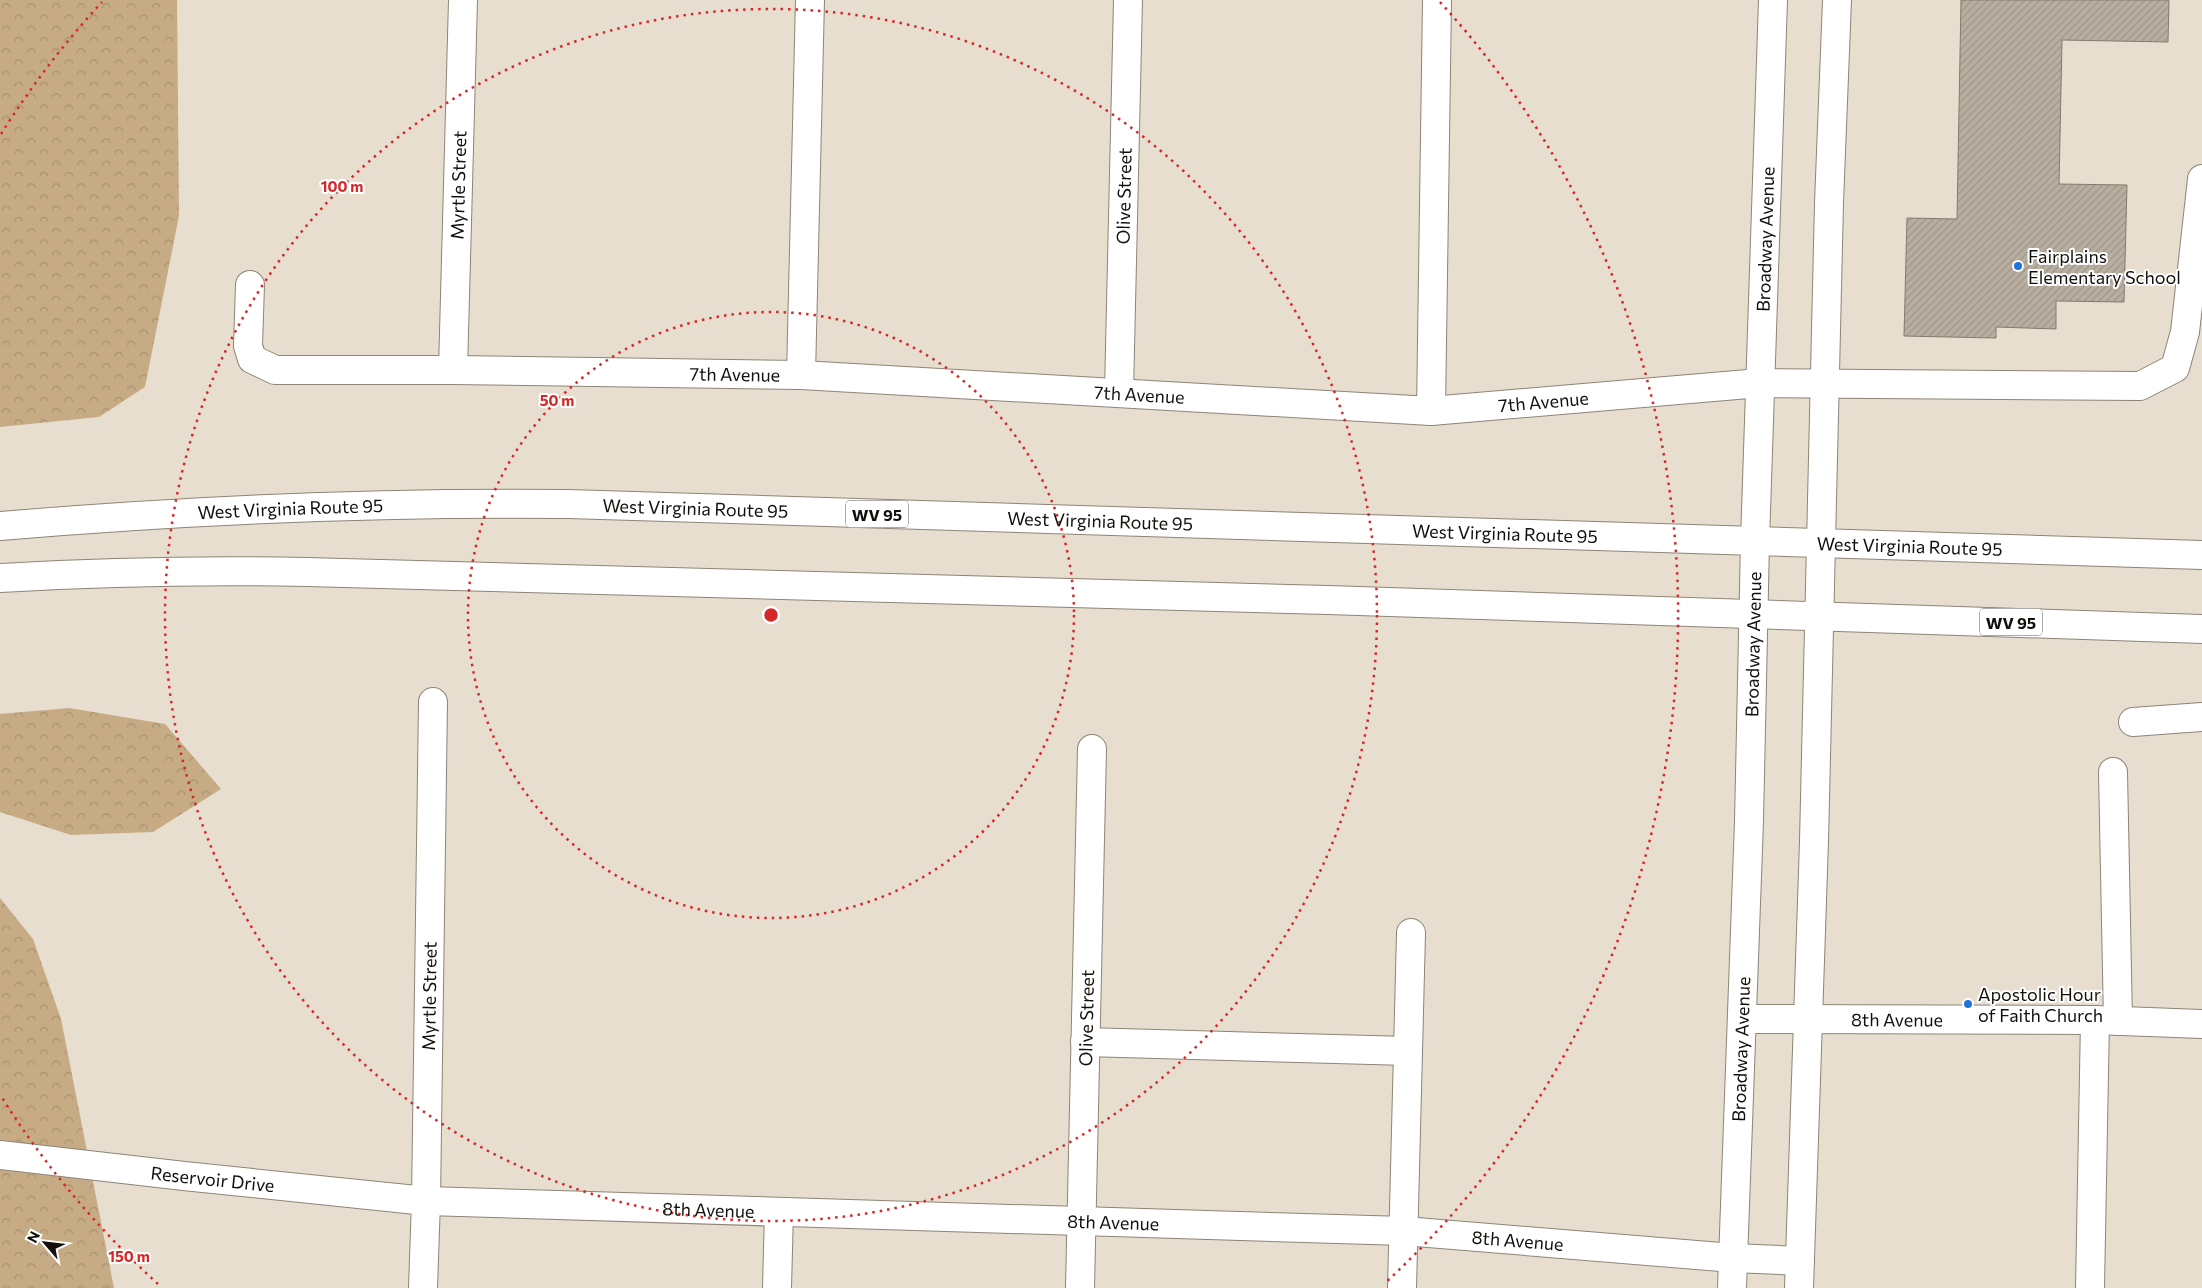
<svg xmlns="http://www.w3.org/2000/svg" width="2202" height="1288" viewBox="0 0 2202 1288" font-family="Commissioner,sans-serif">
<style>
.forest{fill:url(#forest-crowns)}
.building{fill:url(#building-hatch);stroke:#847a6d}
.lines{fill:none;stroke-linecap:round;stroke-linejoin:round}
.minor-casing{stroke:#8e8477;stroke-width:30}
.major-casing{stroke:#8e8477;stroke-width:30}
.minor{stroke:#fff;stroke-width:28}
.major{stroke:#fff;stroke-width:28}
.ring{fill:none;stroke:#d62828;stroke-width:2.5;stroke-dasharray:2.5 5}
.poi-dot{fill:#2172dd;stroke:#fff;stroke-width:2}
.labels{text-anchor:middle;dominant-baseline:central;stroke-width:4;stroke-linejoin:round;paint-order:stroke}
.shield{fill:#fff;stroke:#5a5854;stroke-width:1}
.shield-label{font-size:16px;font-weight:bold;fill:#13100b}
.street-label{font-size:18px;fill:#13100b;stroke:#fff}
.poi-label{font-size:18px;fill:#13100b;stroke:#fff;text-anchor:start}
.centre{fill:#d62828;stroke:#fff;stroke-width:2.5}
.ring-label{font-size:15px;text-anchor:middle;font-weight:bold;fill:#d62828;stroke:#fff;stroke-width:4;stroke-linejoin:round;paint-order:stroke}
</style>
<defs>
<pattern id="forest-crowns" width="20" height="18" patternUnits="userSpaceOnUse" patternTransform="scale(1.25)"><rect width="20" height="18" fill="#c6ab84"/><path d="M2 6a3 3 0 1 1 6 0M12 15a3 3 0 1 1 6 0" fill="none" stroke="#a99271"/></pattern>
<pattern id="building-hatch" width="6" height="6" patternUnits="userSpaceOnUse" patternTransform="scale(1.25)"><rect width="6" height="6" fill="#b9afa1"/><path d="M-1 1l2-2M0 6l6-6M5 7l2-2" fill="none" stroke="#9e9689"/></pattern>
</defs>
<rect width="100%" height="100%" fill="#e8decf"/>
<g class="forest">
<path d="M0,0H177L179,216L145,387L99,417L0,427Z"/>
<path d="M69,708L165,724L221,789L153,832L71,835L0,812V714Z"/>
<path d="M0,898L33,939L61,1019L114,1288H0Z"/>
</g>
<path class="building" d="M1961,0H2169L2168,42L2062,40L2059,184L2127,185L2124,302L2056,301V329L1996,327V338L1904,336L1907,218L1957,219Z"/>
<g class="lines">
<g class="minor-casing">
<g id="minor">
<path id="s1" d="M250,285L248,346L252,359L275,370H453L801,375L1431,411L1760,383L2140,386L2175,368L2185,332L2202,179"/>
<path id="s2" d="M453,370L463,0"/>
<path d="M801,375L810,0"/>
<path id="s3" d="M1119,392L1128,0"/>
<path d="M1431,411L1437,0"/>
<path id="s4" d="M1755,541L1773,0"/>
<path d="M1821,543L1829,203L1837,0"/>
<path d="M2133,722L2202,717"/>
<path d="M2113,772L2118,1021"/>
<path id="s5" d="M1742,1019L2095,1020L2202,1024"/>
<path d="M1085,1042L1408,1051"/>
<path id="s6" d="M0,1155L184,1176L426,1201L1404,1231L1733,1258L1800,1261"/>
<path id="s7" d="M423,1288L426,1201L433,702"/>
<path d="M777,1288L779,1212"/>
<path id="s8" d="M1080,1288L1092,749"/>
<path d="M1402,1288L1411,933"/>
<path d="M2090,1288L2095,1020"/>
</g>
</g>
<g class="major-casing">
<g id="major">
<path id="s9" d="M0,526C189,510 378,502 568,504L2202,555"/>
<path d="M0,578C103,572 204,570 307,572L1328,600L2202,629"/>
<path id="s10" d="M1732,1288L1749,821L1755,541"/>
<path d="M1799,1288L1814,841L1821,543"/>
</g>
</g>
<use href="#minor" class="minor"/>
<use href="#major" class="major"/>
</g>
<g class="ring">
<circle cx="771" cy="615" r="303"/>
<circle cx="771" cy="615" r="606"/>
<path d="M158 1284A908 908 0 0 1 1 1096M1 134A908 908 0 0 1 102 2M1440 2A908 908 0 0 1 1384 1284"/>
</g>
<g class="poi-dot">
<circle cx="2018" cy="266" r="5"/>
<circle cx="1968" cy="1004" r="5"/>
</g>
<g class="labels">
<g class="shield">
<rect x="846" y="500.5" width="62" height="27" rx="4"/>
<rect x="1980" y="608.5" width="62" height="27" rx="4"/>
</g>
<g class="shield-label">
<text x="877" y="514">WV 95</text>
<text x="2011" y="622">WV 95</text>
</g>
<g class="street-label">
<text stroke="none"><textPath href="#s2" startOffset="185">Myrtle Street</textPath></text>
<text stroke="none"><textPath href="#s3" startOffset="196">Olive Street</textPath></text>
<text stroke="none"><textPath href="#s4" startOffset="302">Broadway Avenue</textPath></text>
<text stroke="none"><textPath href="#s1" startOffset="560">7th Avenue</textPath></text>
<text stroke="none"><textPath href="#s1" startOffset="965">7th Avenue</textPath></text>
<text stroke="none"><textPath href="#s1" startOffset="1370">7th Avenue</textPath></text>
<text stroke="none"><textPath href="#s9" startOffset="291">West Virginia Route 95</textPath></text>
<text stroke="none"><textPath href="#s9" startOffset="696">West Virginia Route 95</textPath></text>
<text stroke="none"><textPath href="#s9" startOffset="1101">West Virginia Route 95</textPath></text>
<text stroke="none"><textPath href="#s9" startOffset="1506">West Virginia Route 95</textPath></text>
<text stroke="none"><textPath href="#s9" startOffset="1911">West Virginia Route 95</textPath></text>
<text stroke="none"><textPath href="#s10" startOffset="644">Broadway Avenue</textPath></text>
<text stroke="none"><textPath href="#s7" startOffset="292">Myrtle Street</textPath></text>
<text stroke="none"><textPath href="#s8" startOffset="270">Olive Street</textPath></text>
<text stroke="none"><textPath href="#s5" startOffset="155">8th Avenue</textPath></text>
<text stroke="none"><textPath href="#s10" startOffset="239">Broadway Avenue</textPath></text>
<text stroke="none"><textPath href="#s6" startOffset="214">Reservoir Drive</textPath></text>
<text stroke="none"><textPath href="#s6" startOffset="711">8th Avenue</textPath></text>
<text stroke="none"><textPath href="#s6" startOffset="1116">8th Avenue</textPath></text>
<text stroke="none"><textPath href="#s6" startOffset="1521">8th Avenue</textPath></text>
</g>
<g class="poi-label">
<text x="2028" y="256">Fairplains<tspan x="2028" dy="21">Elementary School</tspan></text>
<text x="1978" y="994">Apostolic Hour<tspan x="1978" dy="21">of Faith Church</tspan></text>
</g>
</g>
<circle cx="771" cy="615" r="8" class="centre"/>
<g class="ring-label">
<text x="342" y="192">100 m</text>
<text x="557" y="406">50 m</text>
<text x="129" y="1262">150 m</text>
</g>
<g transform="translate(45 1243) rotate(298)" stroke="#ffffff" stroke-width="4" paint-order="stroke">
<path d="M0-4L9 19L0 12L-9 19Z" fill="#13100b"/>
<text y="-8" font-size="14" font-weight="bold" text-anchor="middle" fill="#13100b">N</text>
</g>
</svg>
